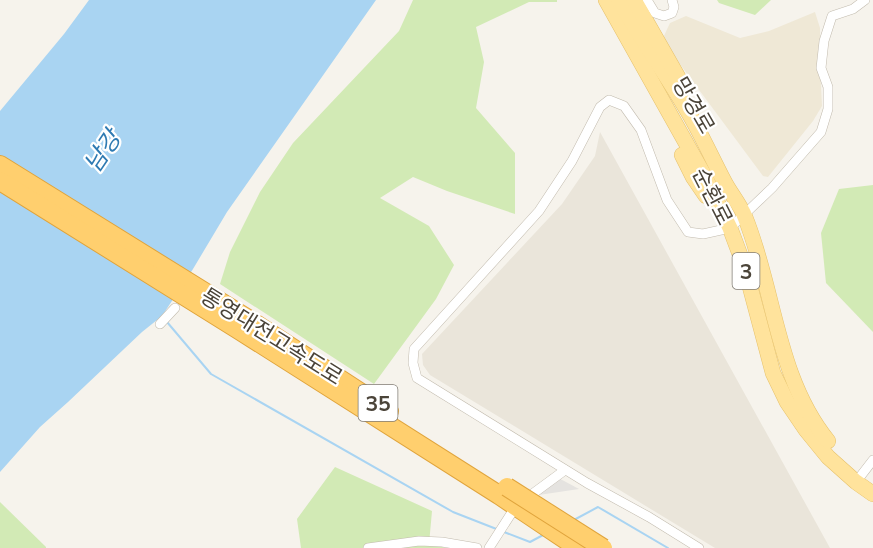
<svg xmlns="http://www.w3.org/2000/svg" width="873" height="548" viewBox="0 0 873 548" font-family="Mulish,'Noto Sans KR',sans-serif">
<style>
.residential{fill:#eae5da}
.education{fill:#efe8d6}
.green{fill:#d2eab5}
.parking{fill:#e5e3e0}
.water{fill:#a9d4f2}
.lines{fill:none;stroke-linecap:round;stroke-linejoin:round}
.stream{stroke:#a9d4f2;stroke-width:2}
.minor-casing{stroke:#c2bbae;stroke-width:10}
.primary-casing{stroke:#e6c16a;stroke-width:16}
.motorway-casing{stroke:#e0a43c;stroke-width:20}
.minor{stroke:#fff;stroke-width:9}
.primary{stroke:#ffe39c;stroke-width:15}
.motorway{stroke:#ffcf6e;stroke-width:18}
.motorway-bridge-casing{stroke:#e0a43c;stroke-width:20;stroke-linecap:butt}
.motorway-bridge{stroke:#ffcf6e;stroke-width:18}
.labels{text-anchor:middle;dominant-baseline:central;stroke-width:4.5;stroke-linejoin:round;paint-order:stroke}
.shield{fill:#fff;stroke:#817c74;stroke-width:1.5}
.shield-label{font-size:21px;font-weight:bold;fill:#4b4439}
.street-label{font-size:22px;fill:#4b4439;stroke:#fff}
.water-label{font-size:24px;font-style:italic;fill:#2e7ab2;stroke:#fff}
</style>
<rect width="100%" height="100%" fill="#f6f3ec"/>
<path class="residential" d="M600,132L830,548H715L430,375L423,365L422,354L562,204L595,156Z"/>
<path class="education" d="M815,12L820,28V67L822,106L813,121L768,177L763,176L662,40L670,23L686,16L740,38L769,31Z"/>
<g class="green">
<path d="M413,0H557V2H529L476,27L484,62L476,108L515,153V214L447,191L413,177L380,198L429,226L454,265L436,299L374,384L220,284L230,252L260,192L293,143L399,31Z"/>
<path d="M717,0H771L755,15L719,3Z"/>
<path d="M873,185V332L826,283L821,233L839,189Z"/>
<path d="M335,467L432,511L429,544L446,548H301L297,519Z"/>
<path d="M0,502L46,547V548H0Z"/>
</g>
<path class="parking" d="M551,474L579,489L532,496L531,492Z"/>
<path class="water" d="M89,0H376L227,212L193,269L162,316L142,332L68,402L40,427L0,472V111L64,34Z"/>
<g class="lines">
<g class="stream">
<path d="M167,322L211,374L453,512L499,530"/>
<path d="M572,521L598,507L668,548"/>
<path d="M504,532L530,542L545,534"/>
</g>
<g class="minor-casing">
<g id="minor">
<path d="M647,0L655,13L664,16L672,13L674,7L672,0"/>
<path d="M160,324L175,308"/>
<path d="M856,482L873,460"/>
<path d="M368,548L419,541L442,542L477,548"/>
<path d="M489,548L516,506L565,470"/>
<path d="M699,548L649,517L587,483L417,378L413,363L414,349L539,211L572,161L600,107L609,100L624,106L641,130L667,200L688,232L703,234L730,228L772,188L821,132L828,109V87L821,68L824,41L832,16L853,9L865,0"/>
</g>
</g>
<g class="primary-casing">
<g id="primary">
<path d="M606,0L704,175L730,228L745,268L773,373L787,402L806,430L828,457L856,482L873,494"/>
<path d="M619,0C641,40 668,77 691,117C703,138 713,160 724,181C730,193 740,204 745,217C775,291 776,377 828,441"/>
<path d="M634,0L678,77"/>
<path d="M682,155L693,177L706,196"/>
</g>
</g>
<g class="motorway-casing">
<g id="motorway">
<path d="M0,165L248,319L389,411"/>
<path d="M0,181L239,330L499,495L578,548"/>
</g>
</g>
<use href="#minor" class="minor"/>
<use href="#primary" class="primary"/>
<use href="#motorway" class="motorway"/>
<g class="motorway-bridge-casing">
<path id="motorway-bridge" d="M507,487L603,548"/>
</g>
<use href="#motorway-bridge" class="motorway-bridge"/>
</g>
<g class="labels">
<g class="shield">
<rect x="732.5" y="253" width="27" height="36" rx="4.5"/>
<rect x="358.5" y="385" width="39" height="36" rx="4.5"/>
</g>
<g class="shield-label">
<text x="746" y="271">3</text>
<text x="378" y="403">35</text>
</g>
<g class="street-label">
<text transform="translate(694 105) rotate(60)">망경로</text>
<text transform="translate(713 196) rotate(63)">순환로</text>
<text transform="translate(272 336) rotate(32)">통영대전고속도로</text>
</g>
<g class="water-label">
<text transform="translate(102 151) rotate(-56)">남강</text>
</g>
</g>
</svg>
